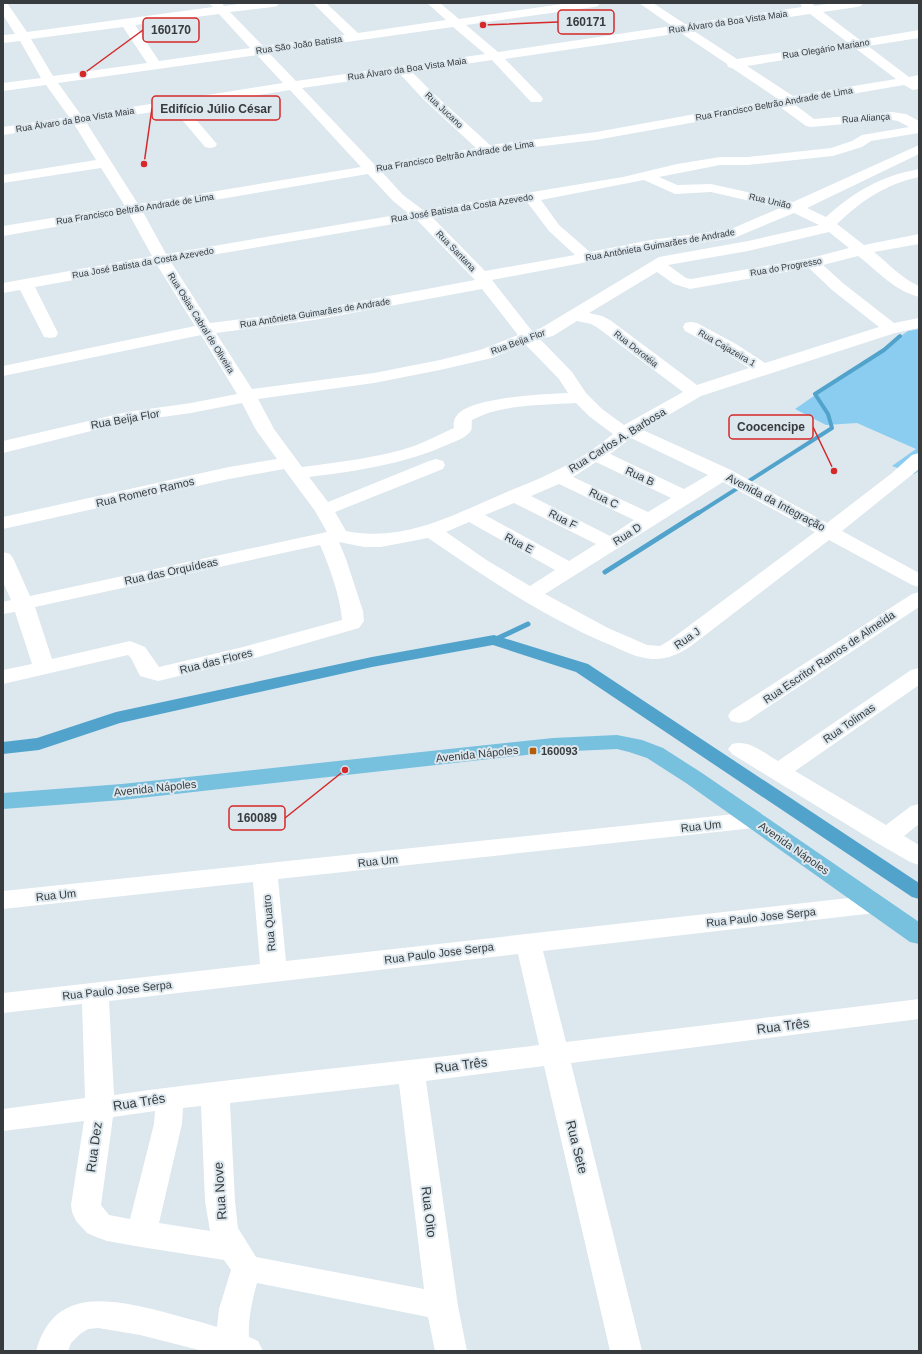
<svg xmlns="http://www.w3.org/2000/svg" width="922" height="1354" viewBox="0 0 922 1354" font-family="Helvetica,sans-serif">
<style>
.green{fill:#8bcdf0}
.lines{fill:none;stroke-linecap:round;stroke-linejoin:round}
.stream-far1{stroke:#51a3cc;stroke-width:4}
.stream{stroke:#51a3cc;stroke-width:5}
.canal{fill:#51a3cc;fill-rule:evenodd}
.minor{fill:#fff;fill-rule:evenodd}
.major{fill:#77c0de;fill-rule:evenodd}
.poi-dot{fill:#b75b04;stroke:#dce7ee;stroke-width:1.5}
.labels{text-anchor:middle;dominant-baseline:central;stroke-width:4;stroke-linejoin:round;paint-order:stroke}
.far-street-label{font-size:9px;fill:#373b3e;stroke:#dce7ee}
.street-label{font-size:11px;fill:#373b3e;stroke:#dce7ee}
.poi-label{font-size:11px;font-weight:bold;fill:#373b3e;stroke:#dce7ee;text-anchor:start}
.near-street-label{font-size:13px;fill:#373b3e;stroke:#dce7ee}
.leader{fill:none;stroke:#d62828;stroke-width:1.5}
.callout-dot{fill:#d62828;stroke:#dce7ee;stroke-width:1.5}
.callout{fill:#dce7ee;stroke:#d62828;stroke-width:1.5}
.callout-label{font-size:12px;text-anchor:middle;font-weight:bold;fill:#373b3e}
</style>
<rect width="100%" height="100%" fill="#dce7ee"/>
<path class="green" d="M919,329V471L914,474L892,466L916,449L857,423L826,425L795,409L908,331Z"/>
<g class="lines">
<path class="stream-far1" d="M697,514L832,428L828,414L815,394L884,350L900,336"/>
<g class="stream">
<path d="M605,572L698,513"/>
<path d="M494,640L528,624"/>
</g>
<path class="canal" d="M494,635L588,664L919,883V899L912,897L576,672L493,645L372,667L120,723L39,750L3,754V742L37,738L116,712L372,657Z"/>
<g class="minor">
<path d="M3,3H7L27,32L213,7L209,3H222L224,6L246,3H279L277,6L273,7L230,12L263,46L345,35L313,3H326L358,33L446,20L427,3H440L459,19L569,3H600L598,6L594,7L466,25L498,52L672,26L639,3H653L685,24L802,7L800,3H811L815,6L832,3H863L861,6L857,7L823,12L860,40L919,30V38L868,46L909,77L919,75L918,89L913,90L904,85L794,104L814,119L892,112L906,114L919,121V133L871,141L862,147L833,156L747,165H720L659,177L677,185L711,184L793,202L919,145V154L807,208L826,217C855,191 881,176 919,169V177C886,184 861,201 837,224L864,245L919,234V244L874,252C889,264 901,278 919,286V297C893,290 878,271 858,256L823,265L844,284L894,323L919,318V328L895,333L701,396L643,430L731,470L827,523L892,473L912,455L919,453V469L842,531L919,573V587L912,585L829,540L691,646C679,654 666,660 652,659C636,658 622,650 608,644C544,617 485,577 428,538L381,547H364L339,542L346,559L363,611L364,621L359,628L251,659L158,681L140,676L131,658L128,655L3,684V670L32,664L15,612L3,614V602L11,600L3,582V552L10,554L13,558L30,596L327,532L315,511L284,469L229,479L3,529V517L229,467L277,459L256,430L242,403L191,413L127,422L3,453V441L127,412L191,403L237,394L201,335L3,376V366L195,326L157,265L35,287L58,333L56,337L50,338L44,337L42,333L20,290L3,293V283L152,256L129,214L3,236V226L125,206L101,168L3,183V175L96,160L74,124L3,135V127L69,117L46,85L3,91V83L41,78L20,41L3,43V35L15,34L3,15ZM219,14L250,48L159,61L135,25ZM810,14L847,42L737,59L694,31ZM123,27L147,63L53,76L31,39ZM453,27L485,54L296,81L269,53ZM681,33L727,64L728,67L732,68L778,99L596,132L490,145L433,93L412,72L492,60L531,102H541L543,99L541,96L505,59ZM855,48L896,79L793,96L747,66ZM257,55L283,83L81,115L58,83ZM400,74L423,99L476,148L375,165L302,88ZM290,90L361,167L138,204L86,122L173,109L205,147L210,148L215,147L217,144L185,107ZM780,107L806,126L811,127L892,120L898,121L909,127L862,135L852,141L831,148L747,157H720L677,164L623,177L423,210L403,195L382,172L517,149L596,140ZM368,174L393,201L408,213L166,254L143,212ZM644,180L675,194L711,192L780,208L731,229L651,240L590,252L559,225L541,200ZM527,202L549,231L575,255L485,271L433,218ZM794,213L819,225L748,241L659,257L541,328L532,331L492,280L651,250L734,238ZM417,220L475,280L314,310L210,323L171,262ZM829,232L849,248L811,258L691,279L686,278L668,265L748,251ZM809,268L832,290L879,327L765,363L736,344L697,323L691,322L685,323L683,327L685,331L724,352L749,368L697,385L610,320L602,316L589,313L657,272L674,284L690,289ZM482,289L518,335L480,350L440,360L374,373L252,389L216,333L314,320ZM577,321L591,324L598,328L683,392L624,425L602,409L586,393L572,372L540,339L553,336ZM525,344L559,379L568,393C544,394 474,397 458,414C454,418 453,423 454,428C440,434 427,441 414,446C378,458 339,462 302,467L274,429L258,399L374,383L440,370L492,358ZM576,403L590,417L613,434C595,449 573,463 551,473C537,480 523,485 509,491C457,513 405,543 346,531L335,512L443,469L445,465L443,461L436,459L429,461L328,502L309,477C357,471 405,464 449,444C456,441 465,438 470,432C473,428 471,425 472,420C500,404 544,405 576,403ZM631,438L708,475L684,489L610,454ZM596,462L671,498L648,512L573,477ZM723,482L815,532L670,640L660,646L647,645L608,628L545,594ZM559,484L634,520L610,536L531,496ZM514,503L596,544L569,561L485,515ZM469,522L555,570L530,586L488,561L446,532ZM320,545C330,568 340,596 342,620L239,648L159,667L145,647L130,641L52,659L35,607Z"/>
<path d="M919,592V607L747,721L739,723L731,721L728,716L731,711L912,594Z"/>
<path d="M919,668V685L795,771L886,825L911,806L919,804V824L904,836L919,845V865L910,862L877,843L732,754L728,749L732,744C749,739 764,753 778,761L911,670Z"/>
<path d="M754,812L763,814L766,820L763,826L754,828L278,879L286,961L875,895L884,898L888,904L884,910L875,913L543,951L566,1042L919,999V1019L571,1063L642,1351H610L544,1066L426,1081L458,1306L467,1351H435L428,1317L257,1283C252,1301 248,1319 249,1337L258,1341L263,1351H203L140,1335L98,1328L88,1329L80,1334L71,1343L68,1351H36C53,1290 103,1298 152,1309C174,1315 195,1320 217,1327L219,1309L231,1270L224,1260L141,1247L107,1241L96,1237L87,1233L76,1221L72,1212L71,1205L84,1121L3,1131V1109L85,1098L82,1004L3,1013V993L260,964L253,882L3,909V891ZM518,954L539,1045C397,1063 255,1075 114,1095L109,1001ZM399,1084L424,1289L256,1257L238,1228L235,1201L230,1103ZM201,1106L205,1201L210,1231L159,1223L182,1124L183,1108ZM155,1111L154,1124L130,1219L109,1215L101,1205L113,1117Z"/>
</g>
<path class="major" d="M617,735L642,740L663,748L702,773L919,922V944L910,942L686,783L647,758L629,752L617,749L553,752L122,800L3,809V793L122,784L553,738Z"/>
</g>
<rect class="poi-dot" x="529" y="747" width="8" height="8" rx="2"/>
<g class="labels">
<g class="far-street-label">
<text transform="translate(728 22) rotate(-8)">Rua Álvaro da Boa Vista Maia</text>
<text transform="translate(299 45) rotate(-8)">Rua São João Batista</text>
<text transform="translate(826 49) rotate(-9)">Rua Olegário Mariano</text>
<text transform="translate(407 69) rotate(-8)">Rua Álvaro da Boa Vista Maia</text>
<text transform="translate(774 104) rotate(-10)">Rua Francisco Beltrão Andrade de Lima</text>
<text transform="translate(444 110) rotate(43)">Rua Jucano</text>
<text transform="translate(866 118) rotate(-4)">Rua Aliança</text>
<text transform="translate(75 120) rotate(-9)">Rua Álvaro da Boa Vista Maia</text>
<text transform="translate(455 156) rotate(-9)">Rua Francisco Beltrão Andrade de Lima</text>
<text transform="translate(770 201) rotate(13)">Rua União</text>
<text transform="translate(462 208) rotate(-9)">Rua José Batista da Costa Azevedo</text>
<text transform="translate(135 209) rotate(-9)">Rua Francisco Beltrão Andrade de Lima</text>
<text transform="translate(660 245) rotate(-10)">Rua Antônieta Guimarães de Andrade</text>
<text transform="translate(456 251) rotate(46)">Rua Santana</text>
<text transform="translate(143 263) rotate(-10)">Rua José Batista da Costa Azevedo</text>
<text transform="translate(786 267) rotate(-10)">Rua do Progresso</text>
<text transform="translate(315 313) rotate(-9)">Rua Antônieta Guimarães de Andrade</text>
<text transform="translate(201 323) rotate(58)">Rua Osias Cabral de Oliveira</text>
<text transform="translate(518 342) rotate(-20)">Rua Beija Flor</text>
<text transform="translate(727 348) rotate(30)">Rua Cajazeira 1</text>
<text transform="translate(636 349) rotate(38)">Rua Dorotéia</text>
</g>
<g class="street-label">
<text transform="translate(125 419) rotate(-10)">Rua Beija Flor</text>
<text transform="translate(617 440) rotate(-32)">Rua Carlos A. Barbosa</text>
<text transform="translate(640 476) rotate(25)">Rua B</text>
<text transform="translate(145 492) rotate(-13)">Rua Romero Ramos</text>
<text transform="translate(604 498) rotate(26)">Rua C</text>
<text transform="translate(776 502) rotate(28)">Avenida da Integração</text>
<text transform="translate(563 519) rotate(27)">Rua F</text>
<text transform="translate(627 534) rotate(-32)">Rua D</text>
<text transform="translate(519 543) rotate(28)">Rua E</text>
<text transform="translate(171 571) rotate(-12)">Rua das Orquídeas</text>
<text transform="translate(687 638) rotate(-35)">Rua J</text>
<text transform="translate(829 657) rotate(-34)">Rua Escritor Ramos de Almeida</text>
<text transform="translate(216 661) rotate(-14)">Rua das Flores</text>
<text transform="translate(849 723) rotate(-35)">Rua Tolimas</text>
<text transform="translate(477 754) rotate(-6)">Avenida Nápoles</text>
<text transform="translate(155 788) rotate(-6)">Avenida Nápoles</text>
<text transform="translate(701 826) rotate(-6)">Rua Um</text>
<text transform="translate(794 848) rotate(35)">Avenida Nápoles</text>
<text transform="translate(378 861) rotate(-6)">Rua Um</text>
<text transform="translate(56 895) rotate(-6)">Rua Um</text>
<text transform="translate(761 917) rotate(-6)">Rua Paulo Jose Serpa</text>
<text transform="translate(269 923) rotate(-95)">Rua Quatro</text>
<text transform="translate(439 953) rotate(-7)">Rua Paulo Jose Serpa</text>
<text transform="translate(117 990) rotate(-6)">Rua Paulo Jose Serpa</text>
</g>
<g class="poi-label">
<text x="541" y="751">160093</text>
</g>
<g class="near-street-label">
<text transform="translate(783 1026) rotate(-7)">Rua Três</text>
<text transform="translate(461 1065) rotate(-7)">Rua Três</text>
<text transform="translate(139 1102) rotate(-9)">Rua Três</text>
<text transform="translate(94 1147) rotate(-82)">Rua Dez</text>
<text transform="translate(577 1147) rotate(76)">Rua Sete</text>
<text transform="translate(220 1191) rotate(-94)">Rua Nove</text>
<text transform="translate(429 1212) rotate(83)">Rua Oito</text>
</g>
</g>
<path class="leader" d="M483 25L558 22M83 74L143 30M144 164L152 108M834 471L813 427M345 770L285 818"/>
<g class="callout-dot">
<circle cx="483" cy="25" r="4"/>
<circle cx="83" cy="74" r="4"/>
<circle cx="144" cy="164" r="4"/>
<circle cx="834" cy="471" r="4"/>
<circle cx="345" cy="770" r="4"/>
</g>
<g class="callout">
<rect x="558" y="10" width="56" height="24" rx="4"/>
<rect x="143" y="18" width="56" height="24" rx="4"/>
<rect x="152" y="96" width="128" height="24" rx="4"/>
<rect x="729" y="415" width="84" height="24" rx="4"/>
<rect x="229" y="806" width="56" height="24" rx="4"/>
</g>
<g class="callout-label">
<text x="586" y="26">160171</text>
<text x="171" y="34">160170</text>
<text x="216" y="113">Edifício Júlio César</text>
<text x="771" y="431">Coocencipe</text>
<text x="257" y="822">160089</text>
</g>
<rect width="922" height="1354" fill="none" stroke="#373b3e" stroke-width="8"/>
</svg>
